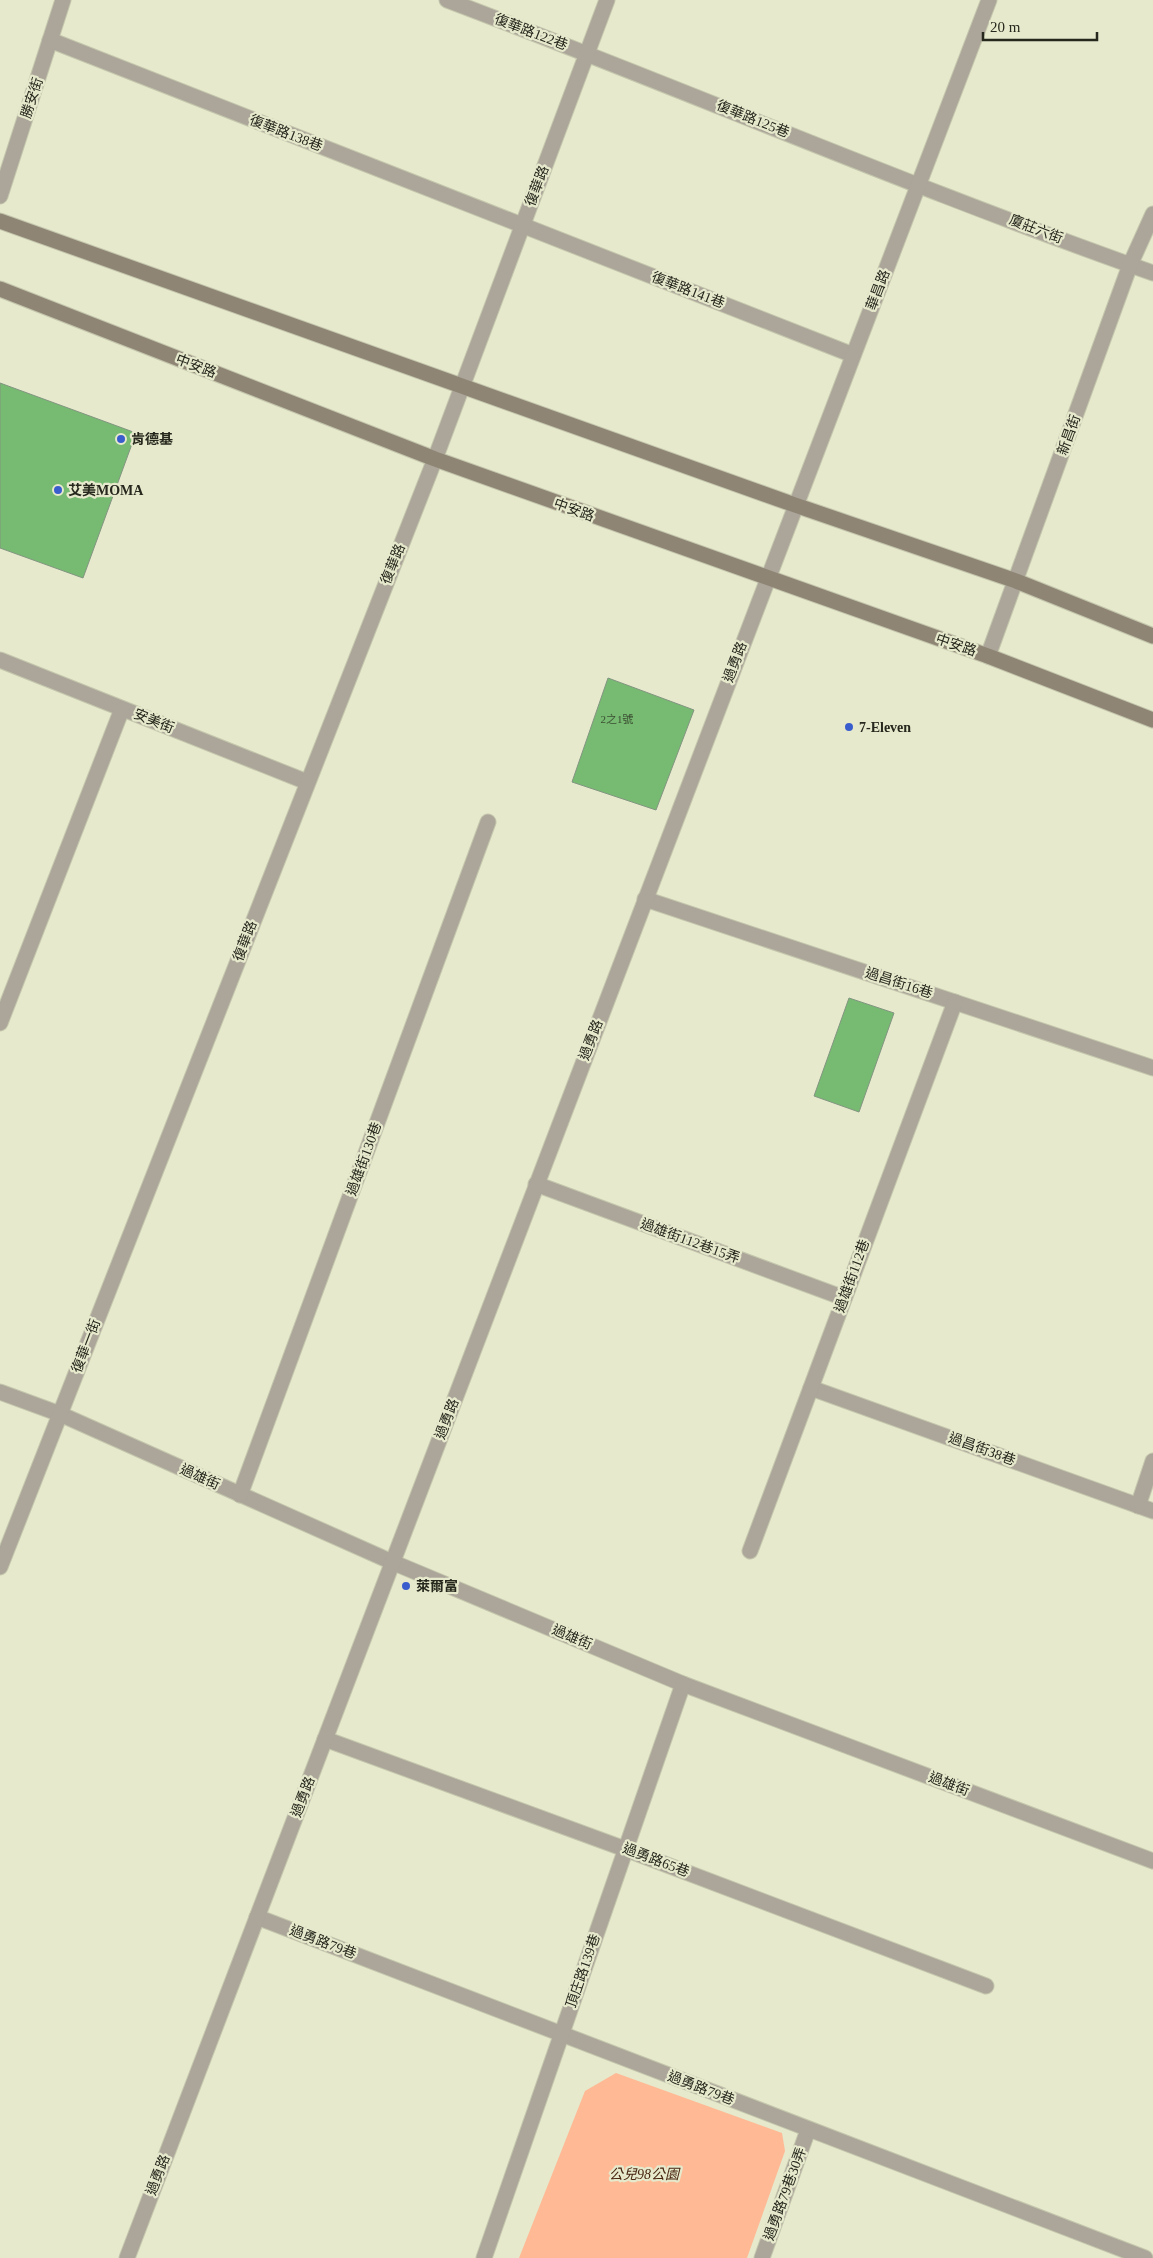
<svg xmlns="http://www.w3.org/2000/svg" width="1153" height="2258" viewBox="0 0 1153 2258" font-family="'Times New Roman','Noto Sans TC',serif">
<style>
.green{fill:#ffb994}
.building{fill:#76bb71;stroke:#829580}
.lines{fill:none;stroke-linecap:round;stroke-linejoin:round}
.lane-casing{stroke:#c4c6ac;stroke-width:17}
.street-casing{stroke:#c4c6ac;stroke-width:17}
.secondary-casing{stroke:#c4c6ac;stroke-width:17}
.lane{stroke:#aba59a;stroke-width:15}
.street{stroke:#aba59a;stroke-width:15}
.secondary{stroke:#8f8575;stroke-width:15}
.poi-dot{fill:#3a5dce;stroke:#e6e9cc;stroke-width:2}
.labels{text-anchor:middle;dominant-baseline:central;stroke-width:4.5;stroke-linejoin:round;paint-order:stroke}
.number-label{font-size:11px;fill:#3b4d32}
.street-label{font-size:14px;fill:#27281d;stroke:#e6e9cc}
.poi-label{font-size:14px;font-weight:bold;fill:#27281d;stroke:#e6e9cc;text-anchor:start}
.park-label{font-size:14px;font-style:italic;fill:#482510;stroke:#e6e9cc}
</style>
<rect width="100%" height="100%" fill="#e6e9cc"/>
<path class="green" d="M616,2073L782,2133L785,2151L747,2258H519L585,2091Z"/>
<g class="building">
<path d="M0,383L136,433L83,578L0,548Z"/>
<path d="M608,678L694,710L656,810L572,782Z"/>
<path d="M849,998L894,1013L859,1112L814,1096Z"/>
</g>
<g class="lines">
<g class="lane-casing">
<path id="lane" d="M762,2258L808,2130"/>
</g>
<g class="street-casing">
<g id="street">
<path d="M447,0C683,89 915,189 1153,273"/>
<path d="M50,40L853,355"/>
<path d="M0,196L63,0"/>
<path d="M988,656L1130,265L1153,214"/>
<path d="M0,660L307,782"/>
<path d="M645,899L1153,1068"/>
<path d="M0,1023L122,709"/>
<path d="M536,1184L844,1298"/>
<path d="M811,1388L1153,1511"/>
<path d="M0,1392L60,1414L392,1562L683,1684L1153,1861"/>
<path d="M240,1495L488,822"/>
<path d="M1138,1506L1153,1461"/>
<path d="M750,1551L955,1002"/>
<path d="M0,1567L435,459L607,0"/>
<path d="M325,1739L625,1849L986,1986"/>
<path d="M257,1917L1145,2258"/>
<path d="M127,2258L989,0"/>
<path d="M484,2258L683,1684"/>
</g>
</g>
<g class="secondary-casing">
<g id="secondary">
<path d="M0,221L795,505L1016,581L1153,636"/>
<path d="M0,289L435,459L988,656L1153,720"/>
</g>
</g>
<use href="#lane" class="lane"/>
<use href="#street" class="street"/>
<use href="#secondary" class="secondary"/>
</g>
<g class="poi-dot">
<circle cx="121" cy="439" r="5"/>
<circle cx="58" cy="490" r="5"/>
<circle cx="849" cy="727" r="5"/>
<circle cx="406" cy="1586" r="5"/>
</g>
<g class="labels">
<g class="number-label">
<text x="617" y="719">2之1號</text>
</g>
<g class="street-label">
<text transform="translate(531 32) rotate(21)">復華路122巷</text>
<text transform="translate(32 98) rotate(-72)">勝安街</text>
<text transform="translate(753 119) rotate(22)">復華路125巷</text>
<text transform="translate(286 133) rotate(21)">復華路138巷</text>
<text transform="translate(537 186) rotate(-69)">復華路</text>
<text transform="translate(1036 229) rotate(21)">廈莊六街</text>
<text transform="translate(688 290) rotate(21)">復華路141巷</text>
<text transform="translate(878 290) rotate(-69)">華昌路</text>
<text transform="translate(196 366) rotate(21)">中安路</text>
<text transform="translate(1069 435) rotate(-70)">新昌街</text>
<text transform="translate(574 510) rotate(20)">中安路</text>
<text transform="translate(393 564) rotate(-68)">復華路</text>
<text transform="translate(956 645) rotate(19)">中安路</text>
<text transform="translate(735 662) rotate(-69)">過勇路</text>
<text transform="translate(154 721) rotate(22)">安美街</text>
<text transform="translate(245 941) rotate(-69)">復華路</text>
<text transform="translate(899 983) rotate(18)">過昌街16巷</text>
<text transform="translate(591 1040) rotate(-69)">過勇路</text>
<text transform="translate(364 1159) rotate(-70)">過雄街130巷</text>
<text transform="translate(690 1241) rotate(20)">過雄街112巷15弄</text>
<text transform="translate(852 1276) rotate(-70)">過雄街112巷</text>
<text transform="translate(86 1346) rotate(-69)">復華一街</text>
<text transform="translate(447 1419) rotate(-69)">過勇路</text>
<text transform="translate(982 1449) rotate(20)">過昌街38巷</text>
<text transform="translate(200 1477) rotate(24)">過雄街</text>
<text transform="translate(572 1637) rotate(23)">過雄街</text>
<text transform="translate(949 1784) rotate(21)">過雄街</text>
<text transform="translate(303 1797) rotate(-69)">過勇路</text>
<text transform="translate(656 1860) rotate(21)">過勇路65巷</text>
<text transform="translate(323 1942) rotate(21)">過勇路79巷</text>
<text transform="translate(583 1971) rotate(-71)">頂庄路139巷</text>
<text transform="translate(701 2088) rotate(21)">過勇路79巷</text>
<text transform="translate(158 2175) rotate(-69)">過勇路</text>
<text transform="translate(785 2194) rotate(-70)">過勇路79巷30弄</text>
</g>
<g class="poi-label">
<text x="131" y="439">肯德基</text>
<text x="68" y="490">艾美MOMA</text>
<text x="859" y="727">7-Eleven</text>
<text x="416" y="1586">萊爾富</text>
</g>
<g class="park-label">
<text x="644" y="2174">公兒98公園</text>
</g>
</g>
<path d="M983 32v8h114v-8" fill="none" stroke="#27281d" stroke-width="2.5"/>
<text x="990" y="32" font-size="15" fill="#27281d" stroke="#e6e9cc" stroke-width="4" paint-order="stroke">20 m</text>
</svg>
